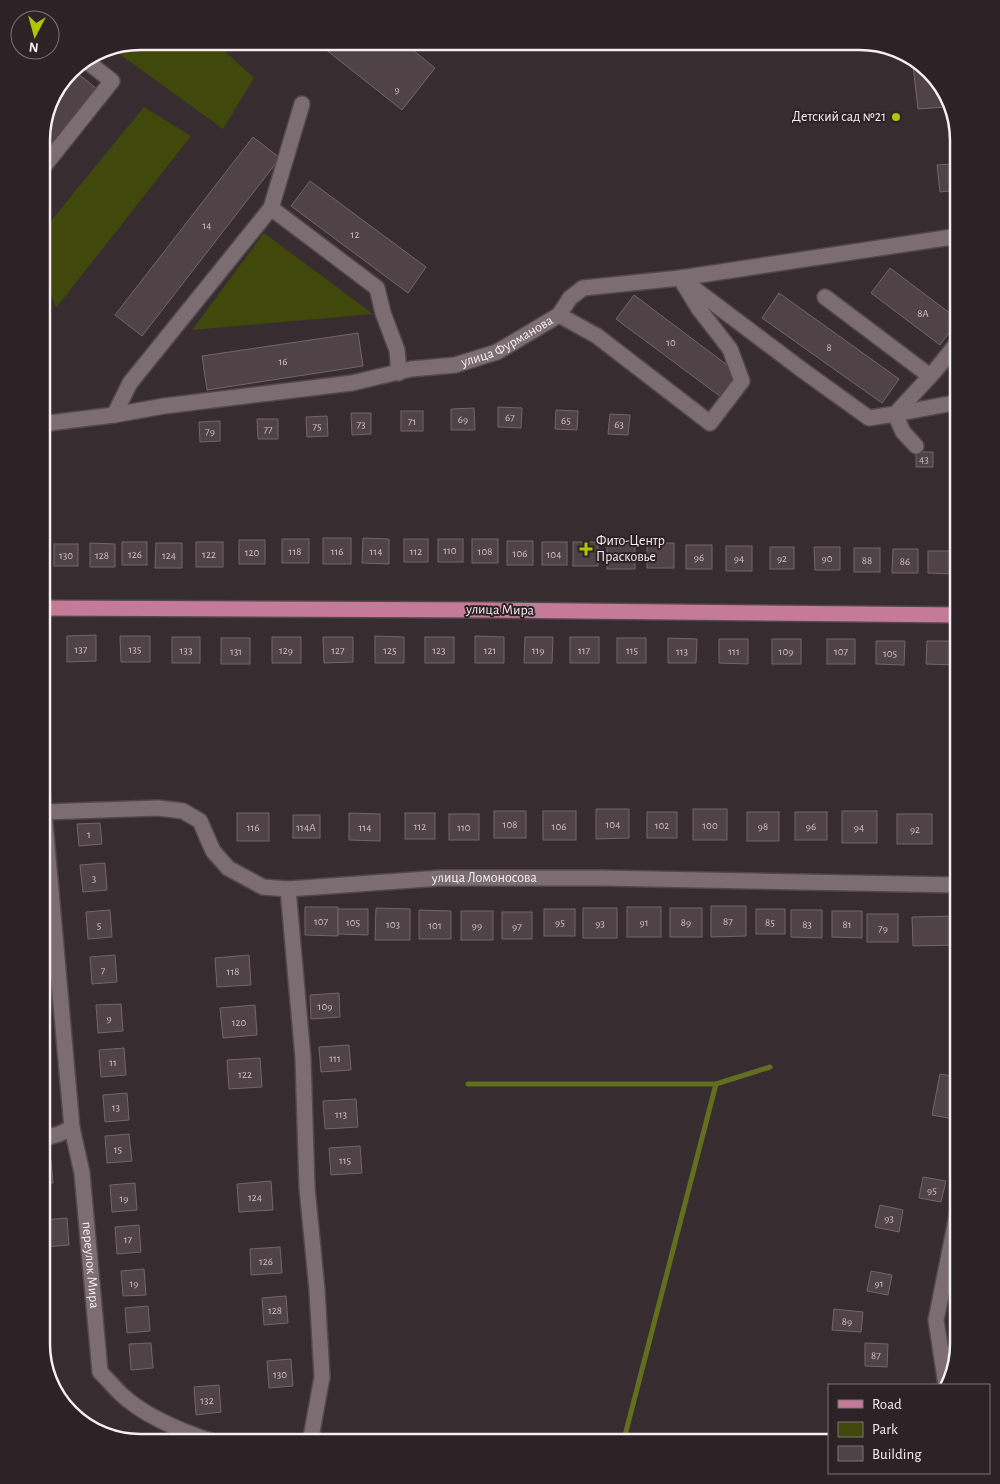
<svg xmlns="http://www.w3.org/2000/svg" width="1000" height="1484" viewBox="0 0 1000 1484" font-family="'Alegreya Sans',sans-serif">
<style>
.green{fill:#40480c}
.lines{fill:none;stroke-linecap:round;stroke-linejoin:round}
.stream{stroke:#636f1e;stroke-width:5}
.building{fill:#504347;stroke:#73666a}
.minor-casing{stroke:#52484c;stroke-width:18}
.major-casing{stroke:#52484c;stroke-width:18}
.minor{stroke:#7b6d72;stroke-width:15}
.major{stroke:#c57a98;stroke-width:15}
.rail{stroke:#bab1b4;stroke-width:4}
.poi-dot{fill:#b0c503;stroke:#2d2226;stroke-width:2}
.labels{text-anchor:middle;dominant-baseline:central;stroke-width:4;stroke-linejoin:round;paint-order:stroke}
.number-label{font-size:11px;fill:#ccc3c6}
.poi-label{font-size:14px;fill:#f6eef1;stroke:#2d2226;text-anchor:end}
.street-label{font-size:14px;fill:#f6eef1;stroke:#2d2226}
.rim{fill:none;stroke:#f6eef1;stroke-width:2.5}
</style>
<rect width="100%" height="100%" fill="#372c30"/>
<g class="green">
<path d="M140,41H221L219,46L254,78L223,129L110,47Z"/>
<path d="M144,107L191,136L56,308L41,269V233Z"/>
<path d="M264,233L373,314L192,330Z"/>
</g>
<g class="lines">
<g class="stream">
<path d="M468,1084H716L770,1067"/>
<path d="M623,1443L716,1084"/>
</g>
</g>
<g class="building">
<path d="M315,41H402L435,68L402,110Z"/>
<path d="M912,57L946,91L959,140V190L940,192L937,165L952,164L946,107L918,109Z"/>
<path d="M72,69L97,89L41,156V134L49,102Z"/>
<path d="M253,137L280,158L142,336L115,315Z"/>
<path d="M310,181L426,267L408,293L291,206Z"/>
<path d="M890,268L959,320L940,345L871,293Z"/>
<path d="M779,293L899,379L882,403L762,318Z"/>
<path d="M634,295L739,374L721,397L616,319Z"/>
<path d="M358,333L363,366L207,390L202,356Z"/>
<path d="M498,407L522,408L521,428L498,427Z"/>
<path d="M474,408L475,430H451V409Z"/>
<path d="M556,410L578,411L577,430L555,429Z"/>
<rect x="401" y="411" width="22" height="20"/>
<path d="M351,413H371V434L352,435Z"/>
<path d="M610,414L630,415L628,435L608,434Z"/>
<path d="M327,416L328,436L307,437L306,417Z"/>
<path d="M257,419H278V439H258Z"/>
<path d="M220,421V441L200,442L199,422Z"/>
<rect x="916" y="452" width="17" height="15"/>
<rect x="323" y="538" width="28" height="26"/>
<path d="M363,538L389,539V564L362,563Z"/>
<rect x="282" y="539" width="27" height="24"/>
<rect x="404" y="539" width="24" height="23"/>
<rect x="438" y="539" width="25" height="23"/>
<rect x="472" y="539" width="26" height="24"/>
<rect x="239" y="540" width="26" height="24"/>
<rect x="507" y="541" width="26" height="24"/>
<rect x="122" y="542" width="25" height="23"/>
<rect x="196" y="542" width="27" height="25"/>
<rect x="542" y="542" width="25" height="23"/>
<rect x="573" y="542" width="25" height="24"/>
<path d="M90,543L115,544V567H90Z"/>
<path d="M156,543H182V568H155Z"/>
<rect x="607" y="543" width="28" height="26"/>
<rect x="647" y="543" width="27" height="25"/>
<rect x="54" y="544" width="24" height="22"/>
<rect x="686" y="545" width="26" height="24"/>
<rect x="726" y="546" width="26" height="25"/>
<rect x="770" y="547" width="24" height="22"/>
<path d="M814,547H840V570H815Z"/>
<rect x="854" y="548" width="26" height="24"/>
<path d="M893,549H918V573H892Z"/>
<path d="M928,551H953V574L928,573Z"/>
<path d="M96,635V661L67,662V636Z"/>
<path d="M120,636H150V662H121Z"/>
<path d="M375,636L404,637V663H375Z"/>
<path d="M475,636L504,637V663H475Z"/>
<rect x="172" y="637" width="28" height="26"/>
<rect x="272" y="637" width="29" height="26"/>
<path d="M323,637H353V662L324,663Z"/>
<rect x="425" y="637" width="29" height="26"/>
<path d="M525,637H553L552,663H524Z"/>
<rect x="570" y="637" width="29" height="26"/>
<rect x="221" y="638" width="29" height="26"/>
<rect x="617" y="638" width="29" height="25"/>
<path d="M668,638L697,639L696,663H668Z"/>
<path d="M719,639H748V664L719,663Z"/>
<rect x="772" y="639" width="29" height="25"/>
<rect x="827" y="639" width="28" height="25"/>
<path d="M876,641H905L904,665L876,664Z"/>
<path d="M927,641H955V665L926,664Z"/>
<path d="M596,809H629V838L596,839Z"/>
<rect x="693" y="809" width="34" height="31"/>
<rect x="494" y="811" width="32" height="27"/>
<rect x="543" y="811" width="33" height="29"/>
<rect x="842" y="811" width="35" height="32"/>
<rect x="647" y="812" width="30" height="26"/>
<rect x="747" y="812" width="32" height="29"/>
<rect x="795" y="812" width="32" height="28"/>
<rect x="237" y="813" width="32" height="28"/>
<path d="M349,813L380,814V841L349,840Z"/>
<rect x="405" y="813" width="30" height="26"/>
<rect x="449" y="814" width="30" height="26"/>
<rect x="897" y="814" width="35" height="30"/>
<rect x="293" y="815" width="27" height="23"/>
<rect x="956" y="816" width="3" height="27"/>
<path d="M100,823L102,844L79,846L77,824Z"/>
<path d="M105,863L107,890L83,892L80,865Z"/>
<path d="M711,906H746V936L711,937Z"/>
<path d="M305,907H338V936L305,935Z"/>
<rect x="627" y="907" width="34" height="30"/>
<path d="M376,908L410,909V940H375Z"/>
<rect x="583" y="908" width="34" height="30"/>
<rect x="670" y="908" width="32" height="29"/>
<path d="M338,909H368V935L338,934Z"/>
<rect x="544" y="909" width="31" height="27"/>
<rect x="756" y="909" width="29" height="25"/>
<path d="M110,910L112,937L88,939L86,912Z"/>
<path d="M419,910L451,911V939H419Z"/>
<path d="M791,910H822V938L791,937Z"/>
<rect x="461" y="911" width="32" height="29"/>
<path d="M832,911H862V938L832,937Z"/>
<rect x="502" y="912" width="30" height="27"/>
<rect x="867" y="914" width="31" height="28"/>
<path d="M959,916V945L913,946L912,917Z"/>
<path d="M115,955L117,982L92,984L90,957Z"/>
<path d="M249,955L251,985L217,987L215,958Z"/>
<path d="M339,993L340,1017L311,1019L310,995Z"/>
<path d="M121,1004L123,1031L98,1033L96,1005Z"/>
<path d="M255,1005L257,1035L223,1038L220,1008Z"/>
<path d="M349,1045L351,1070L321,1072L319,1047Z"/>
<path d="M124,1048L126,1075L101,1077L99,1050Z"/>
<path d="M260,1058L262,1087L229,1089L227,1060Z"/>
<path d="M940,1074L959,1077V1120L932,1115Z"/>
<path d="M127,1093L129,1120L105,1122L103,1095Z"/>
<path d="M356,1099L358,1127L325,1129L323,1101Z"/>
<path d="M129,1134L132,1161L107,1163L105,1136Z"/>
<path d="M360,1146L362,1173L331,1175L329,1148Z"/>
<path d="M51,1160L53,1183L41,1184V1161Z"/>
<path d="M923,1177L946,1181L941,1202L919,1198Z"/>
<path d="M271,1181L273,1210L239,1212L237,1184Z"/>
<path d="M135,1183L137,1210L112,1212L110,1185Z"/>
<path d="M880,1205L903,1210L899,1232L875,1227Z"/>
<path d="M67,1218L69,1245L45,1247L43,1220Z"/>
<path d="M139,1225L141,1252L117,1254L115,1227Z"/>
<path d="M280,1247L282,1273L251,1275L250,1249Z"/>
<path d="M144,1269L146,1295L123,1296L121,1271Z"/>
<path d="M871,1271L892,1275L888,1295L867,1291Z"/>
<path d="M286,1296L288,1323L264,1325L262,1298Z"/>
<path d="M148,1306L150,1331L127,1333L125,1308Z"/>
<path d="M834,1309L863,1312L861,1332L832,1330Z"/>
<path d="M151,1343L153,1368L131,1370L129,1344Z"/>
<path d="M865,1343L888,1344L887,1367L865,1366Z"/>
<path d="M291,1359L293,1386L269,1388L267,1361Z"/>
<path d="M219,1385L221,1412L196,1415L194,1387Z"/>
</g>
<g class="lines">
<g class="minor-casing">
<g id="minor">
<path d="M41,170L112,81L85,60"/>
<path d="M271,208L302,104"/>
<path d="M688,284L805,372L869,418L895,414L934,372L959,341"/>
<path d="M825,297L930,376"/>
<path d="M559,315L597,336L710,423L742,381L730,349L699,309L680,278"/>
<path d="M114,415L130,383L271,208L377,288L383,313L397,350L399,373"/>
<path id="s1" d="M41,424L114,415L164,406L352,383L411,369L455,365L497,352L559,315L570,298L583,288L680,278L959,236"/>
<path d="M916,446L903,432L895,414L959,402"/>
<path id="s2" d="M41,778L72,1128L82,1173L100,1372C107,1379 114,1387 121,1394C145,1417 186,1433 217,1443"/>
<path id="s3" d="M45,812L158,808L183,811L200,821L213,851L228,868L263,887L288,889L441,878H602L959,885"/>
<path d="M288,889L303,1058L307,1188L317,1290L322,1377L310,1443"/>
<path d="M41,1139L59,1134L72,1128"/>
<path d="M946,1385L936,1320L959,1205"/>
</g>
</g>
<g class="major-casing">
<path id="major" d="M41,608L491,610L959,615"/>
</g>
<use href="#minor" class="minor"/>
<use href="#major" class="major"/>
<path class="rail" d="M82,1423L89,1427"/>
</g>
<g class="poi-dot">
<circle cx="896" cy="117" r="5"/>
<path d="M583.5 541.5h5v5h5v5h-5v5h-5v-5h-5v-5h5z"/>
</g>
<g class="labels">
<g class="number-label">
<text x="397" y="89">9</text>
<text x="207" y="225">14</text>
<text x="355" y="234">12</text>
<text x="923" y="313">8А</text>
<text x="671" y="342">10</text>
<text x="829" y="347">8</text>
<text x="283" y="361">16</text>
<text x="510" y="417">67</text>
<text x="463" y="419">69</text>
<text x="566" y="420">65</text>
<text x="412" y="421">71</text>
<text x="361" y="424">73</text>
<text x="619" y="424">63</text>
<text x="317" y="426">75</text>
<text x="268" y="429">77</text>
<text x="210" y="431">79</text>
<text x="924" y="459">43</text>
<text x="450" y="550">110</text>
<text x="295" y="551">118</text>
<text x="337" y="551">116</text>
<text x="376" y="551">114</text>
<text x="416" y="551">112</text>
<text x="485" y="551">108</text>
<text x="252" y="552">120</text>
<text x="520" y="553">106</text>
<text x="135" y="554">126</text>
<text x="209" y="554">122</text>
<text x="554" y="554">104</text>
<text x="66" y="555">130</text>
<text x="102" y="555">128</text>
<text x="169" y="555">124</text>
<text x="699" y="557">96</text>
<text x="739" y="558">94</text>
<text x="782" y="558">92</text>
<text x="827" y="558">90</text>
<text x="867" y="560">88</text>
<text x="905" y="561">86</text>
<text x="81" y="649">137</text>
<text x="135" y="649">135</text>
<text x="186" y="650">133</text>
<text x="286" y="650">129</text>
<text x="338" y="650">127</text>
<text x="390" y="650">125</text>
<text x="439" y="650">123</text>
<text x="490" y="650">121</text>
<text x="538" y="650">119</text>
<text x="584" y="650">117</text>
<text x="632" y="650">115</text>
<text x="236" y="651">131</text>
<text x="682" y="651">113</text>
<text x="734" y="651">111</text>
<text x="786" y="651">109</text>
<text x="841" y="651">107</text>
<text x="890" y="653">105</text>
<text x="510" y="824">108</text>
<text x="613" y="824">104</text>
<text x="662" y="825">102</text>
<text x="710" y="825">100</text>
<text x="420" y="826">112</text>
<text x="559" y="826">106</text>
<text x="763" y="826">98</text>
<text x="811" y="826">96</text>
<text x="253" y="827">116</text>
<text x="306" y="827">114А</text>
<text x="365" y="827">114</text>
<text x="464" y="827">110</text>
<text x="859" y="827">94</text>
<text x="915" y="829">92</text>
<text x="89" y="834">1</text>
<text x="94" y="878">3</text>
<text x="321" y="921">107</text>
<text x="728" y="921">87</text>
<text x="353" y="922">105</text>
<text x="560" y="922">95</text>
<text x="644" y="922">91</text>
<text x="686" y="922">89</text>
<text x="770" y="922">85</text>
<text x="600" y="923">93</text>
<text x="393" y="924">103</text>
<text x="807" y="924">83</text>
<text x="847" y="924">81</text>
<text x="99" y="925">5</text>
<text x="435" y="925">101</text>
<text x="477" y="925">99</text>
<text x="517" y="926">97</text>
<text x="883" y="928">79</text>
<text x="103" y="970">7</text>
<text x="233" y="971">118</text>
<text x="325" y="1006">109</text>
<text x="109" y="1018">9</text>
<text x="239" y="1022">120</text>
<text x="335" y="1058">111</text>
<text x="113" y="1062">11</text>
<text x="245" y="1074">122</text>
<text x="116" y="1107">13</text>
<text x="341" y="1114">113</text>
<text x="118" y="1149">15</text>
<text x="345" y="1160">115</text>
<text x="932" y="1190">95</text>
<text x="255" y="1197">124</text>
<text x="124" y="1198">19</text>
<text x="889" y="1218">93</text>
<text x="128" y="1239">17</text>
<text x="266" y="1261">126</text>
<text x="134" y="1283">19</text>
<text x="879" y="1283">91</text>
<text x="275" y="1310">128</text>
<text x="847" y="1321">89</text>
<text x="876" y="1355">87</text>
<text x="280" y="1374">130</text>
<text x="207" y="1400">132</text>
</g>
<g class="poi-label">
<text x="886" y="117">Детский сад №21</text>
<text x="596" y="541" text-anchor="start">Фито-Центр<tspan x="596" dy="16">Прасковье</tspan></text>
</g>
<g class="street-label">
<text stroke="none"><textPath href="#s1" startOffset="476">улица Фурманова</textPath></text>
<text transform="translate(500 610) rotate(1)">улица Мира</text>
<text stroke="none"><textPath href="#s3" startOffset="475">улица Ломоносова</textPath></text>
<text stroke="none"><textPath href="#s2" startOffset="490">переулок Мира</textPath></text>
</g>
</g>
<path d="M0 0H1000V1484H0ZM140 50H860A90 90 0 0 1 950 140V1344A90 90 0 0 1 860 1434H140A90 90 0 0 1 50 1344V140A90 90 0 0 1 140 50Z" fill="#2d2226" fill-rule="evenodd"/>
<path class="rim" d="M140 50H860A90 90 0 0 1 950 140V1344A90 90 0 0 1 860 1434H140A90 90 0 0 1 50 1344V140A90 90 0 0 1 140 50Z"/>
<rect x="828" y="1384" width="162" height="90" fill="#2d2226" stroke="#7d7477"/>
<rect x="838" y="1400" width="25" height="8" fill="#c57a98" stroke="#7d7477"/>
<text x="872" y="1409" font-size="15" fill="#f6eef1">Road</text>
<rect x="838" y="1422" width="25" height="15" fill="#40480c" stroke="#7d7477"/>
<text x="872" y="1434" font-size="15" fill="#f6eef1">Park</text>
<rect x="838" y="1446" width="25" height="15" fill="#504347" stroke="#7d7477"/>
<text x="872" y="1459" font-size="15" fill="#f6eef1">Building</text>
<g transform="translate(35 35) rotate(186)"><circle r="24" fill="#2d2226" stroke="#7d7477"/>
<path d="M0-4L9 19L0 12L-9 19Z" fill="#b0c503"/>
<text y="-8" font-size="14" font-weight="bold" text-anchor="middle" fill="#f6eef1">N</text>
</g>
</svg>
